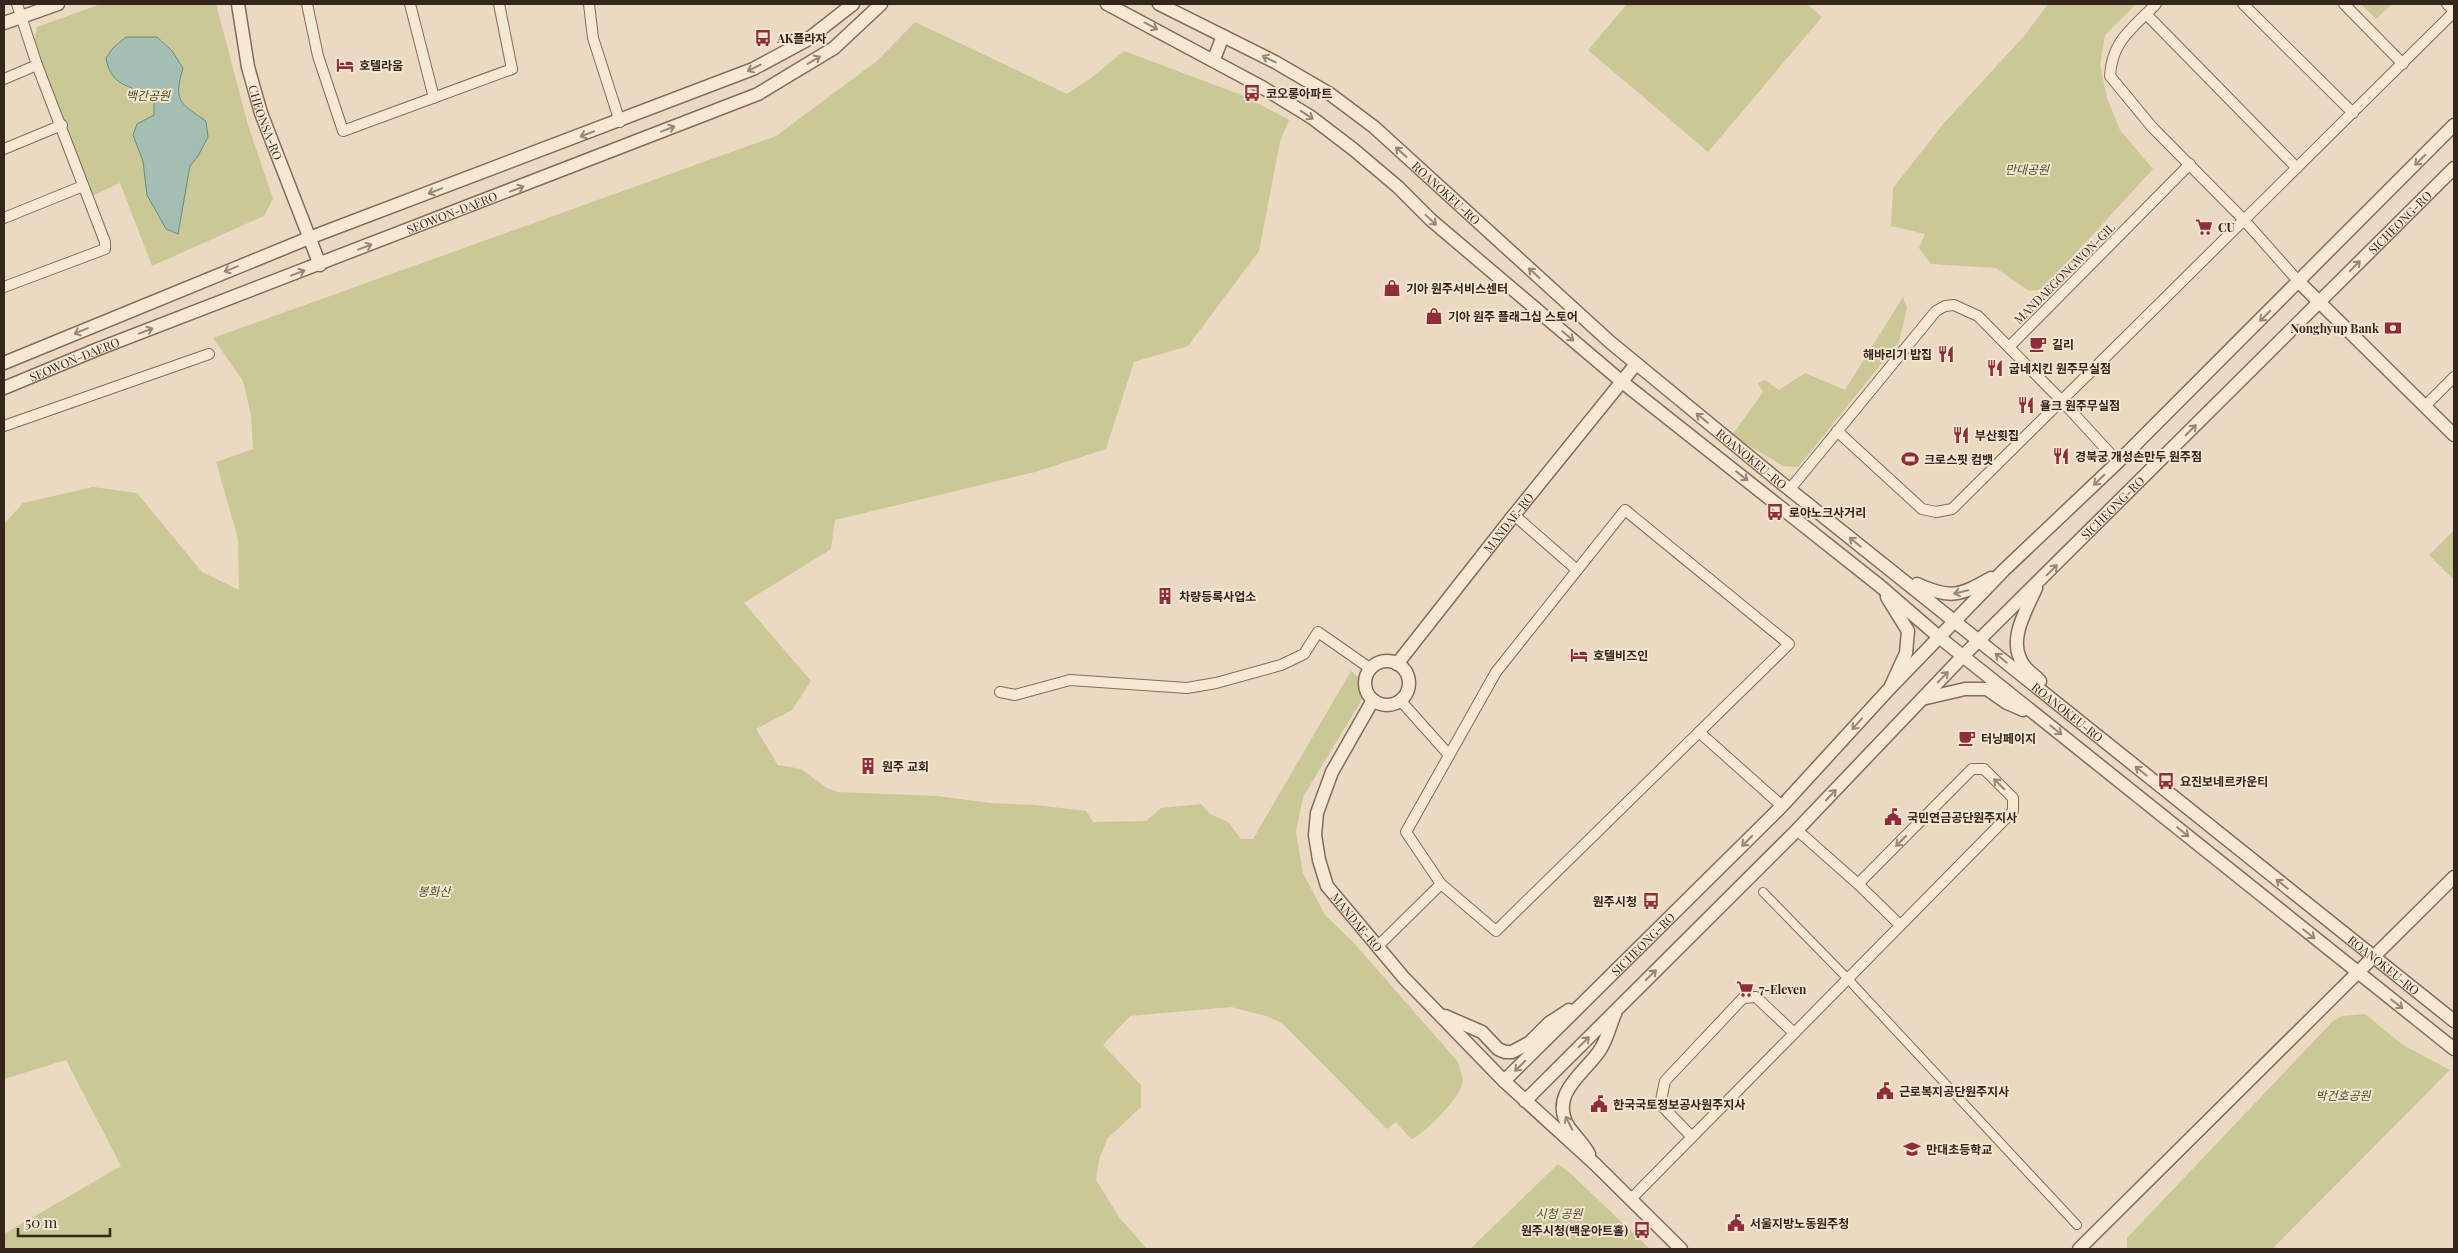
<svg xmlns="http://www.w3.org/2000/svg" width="2458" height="1253" viewBox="0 0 2458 1253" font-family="'Playfair Display','Noto Sans KR',serif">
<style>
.green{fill:#c9c896}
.water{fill:#a4beb3;stroke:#6b8b7f}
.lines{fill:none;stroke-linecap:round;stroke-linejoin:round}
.pedestrian-casing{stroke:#846b5a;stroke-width:10}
.minor-casing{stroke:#846b5a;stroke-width:12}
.tertiary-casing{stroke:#846b5a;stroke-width:15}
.pedestrian{stroke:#f7e8d4;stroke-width:8}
.minor{stroke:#f7e8d4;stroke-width:10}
.tertiary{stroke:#f7e8d4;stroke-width:12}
.oneway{stroke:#968778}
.labels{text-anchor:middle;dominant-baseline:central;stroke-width:4;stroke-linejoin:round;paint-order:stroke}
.poi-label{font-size:12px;font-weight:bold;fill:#34261d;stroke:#f3e5d0;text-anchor:start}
.park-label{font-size:12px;font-style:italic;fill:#4a5025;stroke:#f3e5d0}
.street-label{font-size:12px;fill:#34261d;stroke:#f3e5d0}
</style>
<rect width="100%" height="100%" fill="#ebdac1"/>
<g class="green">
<path d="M101,4H216L248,125L273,199L264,216L152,266L120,183L92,196L56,106L34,41L37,27Z"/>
<path d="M1627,4H1807L1822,17L1708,152L1588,50Z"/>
<path d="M2048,4H2136L2105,35L2100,65L2107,98L2120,130L2153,169L2043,289L2029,291L1996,268L1931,264L1919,248L1925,234L1891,226L1893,188L1944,123L2025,35Z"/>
<path d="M2361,4H2392L2376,19Z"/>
<path d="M915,22L1067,94L1091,78L1124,51L1244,96L1289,120L1280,142L1259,251L1188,346L1134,362L1106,449L1035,472L835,520L831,549L744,603L811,681L792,710L756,729L778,765L801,769L827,788L838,792L937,796L990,803L1035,805L1086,811L1093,822L1146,821L1161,808L1201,804L1210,814L1228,822L1241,839H1253L1351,671L1365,683L1367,691L1303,797L1296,832L1303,873L1325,915L1353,942L1458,1062C1460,1069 1464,1078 1462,1085C1460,1097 1422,1137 1411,1139L1396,1122L1387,1129L1282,1023L1266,1016L1231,1007L1130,1016L1103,1045L1141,1085V1107L1107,1139L1099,1160L1096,1180L1119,1217L1147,1249H4V1234L121,1166L66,1060L4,1079V524L23,503L93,487L137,493L202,572L239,590L238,539L216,462L253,449L251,415L243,381L213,338L776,136L877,61Z"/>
<path d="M1903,297L1907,308L1899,342L1798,467L1783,466L1732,435L1763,392L1758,383L1765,380L1779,390L1805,373L1845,390Z"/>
<path d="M2454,530V580L2429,555Z"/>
<path d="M2365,1014L2403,1045L2450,1070L2272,1249H2127V1238L2333,1021L2342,1016Z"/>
<path d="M1558,1164L1571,1174L1650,1249H1470Z"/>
</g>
<path class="water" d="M126,37H157L172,51L183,68C173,102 180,103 206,121L208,137L198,156L190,166L178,234L166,229L147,195L143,161L133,135L137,124L154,115V101C134,83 111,90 106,58L113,48Z"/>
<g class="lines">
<g class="pedestrian-casing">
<path id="pedestrian" d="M1763,892L1847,978L2077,1225"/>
</g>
<g class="minor-casing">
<g id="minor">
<path d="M307,4L318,56L343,131L512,69L499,4"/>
<path d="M410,4L434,98"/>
<path d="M589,4L593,38L620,122"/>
<path d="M2156,4C2133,28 2112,40 2110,76L2152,127L2244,220L2299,282"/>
<path d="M2243,4L2353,113"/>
<path d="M2344,4L2403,64"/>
<path d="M2447,4L2454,11"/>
<path d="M2146,14L2297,168"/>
<path d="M4,79L37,65"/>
<path d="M4,149L62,125"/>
<path d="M4,218L83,186"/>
<path d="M4,287L105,249V242L37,65L17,4"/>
<path d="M2009,347L2190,164"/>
<path d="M2425,406L2454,377"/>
<path d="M4,426L209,354"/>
<path d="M1837,431L1922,509L1936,512L1952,509L2454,12"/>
<path d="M1790,489L1936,311L1945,306L1954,305L1978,316L2062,401L2118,462"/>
<path d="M1514,515L1577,570"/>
<path d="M1000,692L1015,695L1070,680L1187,688L1216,683L1281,665L1304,654L1318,632L1371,669"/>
<path d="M1400,700L1449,755"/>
<path d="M1699,732L1782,806"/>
<path d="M1797,830L1858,884L1900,925"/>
<path d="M1377,947L1441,884L1496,931L1789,644L1625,510L1496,672L1406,832L1441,884"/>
<path d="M1692,1137L1663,1107L1661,1100L1665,1081L1743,998L1756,997L1794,1033"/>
<path d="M1630,1200L2013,811V798L1984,769H1972L1858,884"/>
</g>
</g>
<g class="tertiary-casing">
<g id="tertiary">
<path id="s1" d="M238,4L248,67L261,113L320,265"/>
<path d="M1107,4L1260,86L1311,117L1353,149L1398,187L1431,220L1621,381L1880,586L1939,637L2454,1049"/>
<path id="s2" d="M1159,4L1275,62L1330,94L1374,127L1610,342L1779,481L2454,1021"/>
<path d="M4,23L58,4"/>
<path d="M1214,59L1223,36"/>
<path d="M2299,282L2454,435"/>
<path d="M4,363L309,238L753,69L807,40L853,4"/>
<path id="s3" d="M4,388L98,349L758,94L834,48L881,4"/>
<path d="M1917,584C1951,600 1961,595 1991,578"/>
<path d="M2036,588C2026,611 2007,640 2023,664C2027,671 2035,675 2040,681"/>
<circle cx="1387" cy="683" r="22"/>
<path id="s4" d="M1397,664L1514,515L1636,364"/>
<path d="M1890,688L2004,570L2118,462L2454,125"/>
<path d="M1922,699L1965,689H1987L2007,703L2023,710"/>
<path id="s5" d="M1373,700L1332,772L1317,813L1315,835L1319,860L1327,886L1404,978L1504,1081L1595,1164L1681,1249"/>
<path d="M1445,1016L1482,1032L1498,1049L1505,1052H1512L1529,1043L1549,1023L1569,1010"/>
<path id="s6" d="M1504,1081L1782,806L1890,688L1906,653L1908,631L1887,597"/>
<path id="s7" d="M1525,1101L1797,830L1963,656L2454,168"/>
<path d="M1589,1154C1583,1143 1574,1135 1568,1126C1549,1093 1586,1072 1600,1050C1607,1040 1610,1025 1615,1014"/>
<path d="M2079,1249L2454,877"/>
</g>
</g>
<use href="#pedestrian" class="pedestrian"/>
<use href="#minor" class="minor"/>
<use href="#tertiary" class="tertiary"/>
</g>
<defs><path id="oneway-shaft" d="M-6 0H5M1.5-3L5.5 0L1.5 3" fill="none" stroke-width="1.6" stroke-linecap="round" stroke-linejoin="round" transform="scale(1.25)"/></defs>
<g class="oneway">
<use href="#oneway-shaft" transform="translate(1151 26) rotate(28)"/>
<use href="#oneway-shaft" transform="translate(1269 59) rotate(-153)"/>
<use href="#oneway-shaft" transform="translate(814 60) rotate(-31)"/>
<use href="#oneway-shaft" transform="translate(754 68) rotate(154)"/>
<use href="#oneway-shaft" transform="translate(1307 115) rotate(33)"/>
<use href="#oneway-shaft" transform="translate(668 129) rotate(-21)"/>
<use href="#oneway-shaft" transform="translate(587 134) rotate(159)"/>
<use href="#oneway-shaft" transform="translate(1401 152) rotate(-138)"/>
<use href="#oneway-shaft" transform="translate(2420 160) rotate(135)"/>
<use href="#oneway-shaft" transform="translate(517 189) rotate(-21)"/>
<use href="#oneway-shaft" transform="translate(435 191) rotate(159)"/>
<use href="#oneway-shaft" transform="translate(1431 220) rotate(43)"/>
<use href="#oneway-shaft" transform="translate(365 247) rotate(-21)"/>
<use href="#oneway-shaft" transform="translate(2355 266) rotate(-45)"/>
<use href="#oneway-shaft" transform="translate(231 269) rotate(158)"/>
<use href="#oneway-shaft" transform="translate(298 273) rotate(-21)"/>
<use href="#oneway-shaft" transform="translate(1534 273) rotate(-138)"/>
<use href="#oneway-shaft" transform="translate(2265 316) rotate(135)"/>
<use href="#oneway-shaft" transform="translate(81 331) rotate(157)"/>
<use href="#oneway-shaft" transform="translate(146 331) rotate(-21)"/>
<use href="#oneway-shaft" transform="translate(1568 336) rotate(40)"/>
<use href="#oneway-shaft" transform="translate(1702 418) rotate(-141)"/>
<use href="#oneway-shaft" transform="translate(2191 430) rotate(-45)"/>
<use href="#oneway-shaft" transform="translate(1742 476) rotate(38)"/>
<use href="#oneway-shaft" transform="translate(2099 480) rotate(136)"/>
<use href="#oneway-shaft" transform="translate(1855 542) rotate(-141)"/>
<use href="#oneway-shaft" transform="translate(2052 570) rotate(-45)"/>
<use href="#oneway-shaft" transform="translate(1961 592) rotate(167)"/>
<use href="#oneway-shaft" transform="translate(2001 658) rotate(-141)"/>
<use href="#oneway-shaft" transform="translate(1943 677) rotate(-46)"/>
<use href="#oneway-shaft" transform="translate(1857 724) rotate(132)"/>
<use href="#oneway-shaft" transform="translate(2056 730) rotate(39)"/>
<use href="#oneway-shaft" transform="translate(2141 771) rotate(-141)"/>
<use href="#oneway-shaft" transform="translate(1999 784) rotate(-135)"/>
<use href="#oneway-shaft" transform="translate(1831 795) rotate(-47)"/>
<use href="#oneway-shaft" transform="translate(2183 832) rotate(39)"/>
<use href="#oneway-shaft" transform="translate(1747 841) rotate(135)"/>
<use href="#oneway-shaft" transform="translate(1901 841) rotate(135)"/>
<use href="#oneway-shaft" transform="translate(2282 884) rotate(-141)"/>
<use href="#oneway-shaft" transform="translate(2309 934) rotate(39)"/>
<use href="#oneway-shaft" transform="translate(1651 975) rotate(-45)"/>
<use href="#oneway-shaft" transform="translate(2397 1004) rotate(38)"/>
<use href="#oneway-shaft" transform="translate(1584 1042) rotate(-45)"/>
<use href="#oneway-shaft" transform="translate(1520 1066) rotate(135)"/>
<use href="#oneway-shaft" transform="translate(1569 1123) rotate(-117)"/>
</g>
<defs>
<g id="bus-bare" transform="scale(1.35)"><path d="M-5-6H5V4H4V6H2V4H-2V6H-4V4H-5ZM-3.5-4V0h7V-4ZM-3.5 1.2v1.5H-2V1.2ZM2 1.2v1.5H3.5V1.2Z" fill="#902d3a" stroke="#f3e5d0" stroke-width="2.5" paint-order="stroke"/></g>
<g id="hotel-bare" transform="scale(1.35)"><path d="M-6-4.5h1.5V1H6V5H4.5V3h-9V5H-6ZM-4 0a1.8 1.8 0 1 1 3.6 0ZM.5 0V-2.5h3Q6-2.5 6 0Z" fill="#902d3a" stroke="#f3e5d0" stroke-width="2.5" paint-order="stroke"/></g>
<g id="supermarket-bare" transform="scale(1.35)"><path d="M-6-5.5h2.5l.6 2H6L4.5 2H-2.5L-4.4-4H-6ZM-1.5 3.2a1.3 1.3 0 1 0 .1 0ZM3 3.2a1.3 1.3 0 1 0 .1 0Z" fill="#902d3a" stroke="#f3e5d0" stroke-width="2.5" paint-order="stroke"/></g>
<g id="shop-bare" transform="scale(1.35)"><path d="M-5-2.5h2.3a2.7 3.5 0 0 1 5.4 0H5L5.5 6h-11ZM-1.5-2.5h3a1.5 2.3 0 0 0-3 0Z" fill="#902d3a" stroke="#f3e5d0" stroke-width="2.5" paint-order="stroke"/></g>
<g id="bank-bare" transform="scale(1.35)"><path d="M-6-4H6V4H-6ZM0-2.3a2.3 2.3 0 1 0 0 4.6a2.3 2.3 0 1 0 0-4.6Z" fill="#902d3a" stroke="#f3e5d0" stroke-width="2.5" paint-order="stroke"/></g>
<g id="cafe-bare" transform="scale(1.35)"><path d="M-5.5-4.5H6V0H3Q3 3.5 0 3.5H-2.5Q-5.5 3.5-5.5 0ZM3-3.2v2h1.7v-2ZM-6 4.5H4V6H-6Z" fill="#902d3a" stroke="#f3e5d0" stroke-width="2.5" paint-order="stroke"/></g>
<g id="restaurant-bare" transform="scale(1.35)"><path d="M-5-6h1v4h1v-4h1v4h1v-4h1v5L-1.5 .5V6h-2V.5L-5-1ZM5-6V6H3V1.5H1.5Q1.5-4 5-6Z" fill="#902d3a" stroke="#f3e5d0" stroke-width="2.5" paint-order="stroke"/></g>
<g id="stadium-bare" transform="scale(1.35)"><path d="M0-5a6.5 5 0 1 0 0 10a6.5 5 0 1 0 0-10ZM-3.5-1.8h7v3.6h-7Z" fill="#902d3a" stroke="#f3e5d0" stroke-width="2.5" paint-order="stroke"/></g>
<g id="building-bare" transform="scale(1.35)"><path d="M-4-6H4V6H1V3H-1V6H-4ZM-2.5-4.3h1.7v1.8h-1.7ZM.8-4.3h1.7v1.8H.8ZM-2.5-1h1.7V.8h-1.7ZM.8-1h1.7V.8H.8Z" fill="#902d3a" stroke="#f3e5d0" stroke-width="2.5" paint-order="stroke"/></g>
<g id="civic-bare" transform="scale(1.35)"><path d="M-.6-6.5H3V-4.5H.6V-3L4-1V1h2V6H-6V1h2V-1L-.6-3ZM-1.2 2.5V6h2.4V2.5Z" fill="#902d3a" stroke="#f3e5d0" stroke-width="2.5" paint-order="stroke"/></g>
<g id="school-bare" transform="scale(1.35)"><path d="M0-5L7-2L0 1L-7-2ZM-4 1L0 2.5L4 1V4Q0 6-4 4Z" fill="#902d3a" stroke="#f3e5d0" stroke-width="2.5" paint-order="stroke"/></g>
</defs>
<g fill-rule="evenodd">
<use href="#bus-bare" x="763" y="38"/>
<use href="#hotel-bare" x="345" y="65"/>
<use href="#bus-bare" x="1252" y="93"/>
<use href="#supermarket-bare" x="2204" y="227"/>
<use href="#shop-bare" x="1392" y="288"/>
<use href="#shop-bare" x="1434" y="316"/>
<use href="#bank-bare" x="2393" y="328"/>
<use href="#cafe-bare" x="2038" y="344"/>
<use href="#restaurant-bare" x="1946" y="354"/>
<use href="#restaurant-bare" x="1995" y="368"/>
<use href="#restaurant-bare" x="2026" y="405"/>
<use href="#restaurant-bare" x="1961" y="435"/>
<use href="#restaurant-bare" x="2061" y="456"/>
<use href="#stadium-bare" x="1910" y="459"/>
<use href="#bus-bare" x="1775" y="512"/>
<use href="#building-bare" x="1165" y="596"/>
<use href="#hotel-bare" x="1579" y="655"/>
<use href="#cafe-bare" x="1967" y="738"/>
<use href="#building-bare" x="868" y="766"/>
<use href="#bus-bare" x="2166" y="781"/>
<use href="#civic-bare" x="1893" y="817"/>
<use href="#bus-bare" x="1651" y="901"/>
<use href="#supermarket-bare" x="1745" y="989"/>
<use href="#civic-bare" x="1885" y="1091"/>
<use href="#civic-bare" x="1599" y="1104"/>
<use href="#school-bare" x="1912" y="1149"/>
<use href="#civic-bare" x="1736" y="1223"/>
<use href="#bus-bare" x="1642" y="1230"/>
</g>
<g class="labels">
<g class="poi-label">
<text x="777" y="38">AK플라자</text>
<text x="359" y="65">호텔라움</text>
<text x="1266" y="93">코오롱아파트</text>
<text x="2218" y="227">CU</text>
<text x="1406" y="288">기아 원주서비스센터</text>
<text x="1448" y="316">기아 원주 플래그십 스토어</text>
<text x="2379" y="328" text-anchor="end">Nonghyup Bank</text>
<text x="2052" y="344">길리</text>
<text x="1932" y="354" text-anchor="end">해바리기 밥집</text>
<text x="2009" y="368">굽네치킨 원주무실점</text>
<text x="2040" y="405">욜크 원주무실점</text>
<text x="1975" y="435">부산횟집</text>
<text x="2075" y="456">경북궁 개성손만두 원주점</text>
<text x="1924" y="459">크로스핏 컴뱃</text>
<text x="1789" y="512">로아노크사거리</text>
<text x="1179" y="596">차량등록사업소</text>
<text x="1593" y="655">호텔비즈인</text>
<text x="1981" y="738">터닝페이지</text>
<text x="882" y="766">원주 교회</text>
<text x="2180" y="781">요진보네르카운티</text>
<text x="1907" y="817">국민연금공단원주지사</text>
<text x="1637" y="901" text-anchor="end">원주시청</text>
<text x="1759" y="989">7-Eleven</text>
<text x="1899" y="1091">근로복지공단원주지사</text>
<text x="1613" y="1104">한국국토정보공사원주지사</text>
<text x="1926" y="1149">만대초등학교</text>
<text x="1750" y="1223">서울지방노동원주청</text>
<text x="1628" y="1230" text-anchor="end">원주시청(백운아트홀)</text>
</g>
<g class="park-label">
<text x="148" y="95">백간공원</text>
<text x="2027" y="169">만대공원</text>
<text x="434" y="891">봉화산</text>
<text x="2343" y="1095">박건호공원</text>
<text x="1559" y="1213">시청 공원</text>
</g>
<g class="street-label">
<text stroke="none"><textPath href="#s1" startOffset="122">CHEONSA-RO</textPath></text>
<text stroke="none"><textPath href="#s2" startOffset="346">ROANOKEU-RO</textPath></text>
<text stroke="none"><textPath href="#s3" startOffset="481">SEOWON-DAERO</textPath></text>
<text stroke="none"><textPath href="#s7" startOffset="1240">SICHEONG-RO</textPath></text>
<text transform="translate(2064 273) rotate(-45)">MANDAEGONGWON-GIL</text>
<text stroke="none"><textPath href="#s3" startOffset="76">SEOWON-DAERO</textPath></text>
<text stroke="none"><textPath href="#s2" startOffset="751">ROANOKEU-RO</textPath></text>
<text stroke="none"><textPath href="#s7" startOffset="835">SICHEONG-RO</textPath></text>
<text stroke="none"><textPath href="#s4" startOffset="180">MANDAE-RO</textPath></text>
<text stroke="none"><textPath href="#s2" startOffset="1156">ROANOKEU-RO</textPath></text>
<text stroke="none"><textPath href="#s5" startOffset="248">MANDAE-RO</textPath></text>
<text stroke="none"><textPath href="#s6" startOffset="195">SICHEONG-RO</textPath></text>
<text stroke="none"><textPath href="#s2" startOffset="1561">ROANOKEU-RO</textPath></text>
</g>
</g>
<rect width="2458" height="1253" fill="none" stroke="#34261d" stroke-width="10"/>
<path d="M18 1228v8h92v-8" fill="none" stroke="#34261d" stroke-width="2.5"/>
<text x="25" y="1228" font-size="15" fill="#34261d" stroke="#f3e5d0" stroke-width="4" paint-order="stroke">50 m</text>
</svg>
